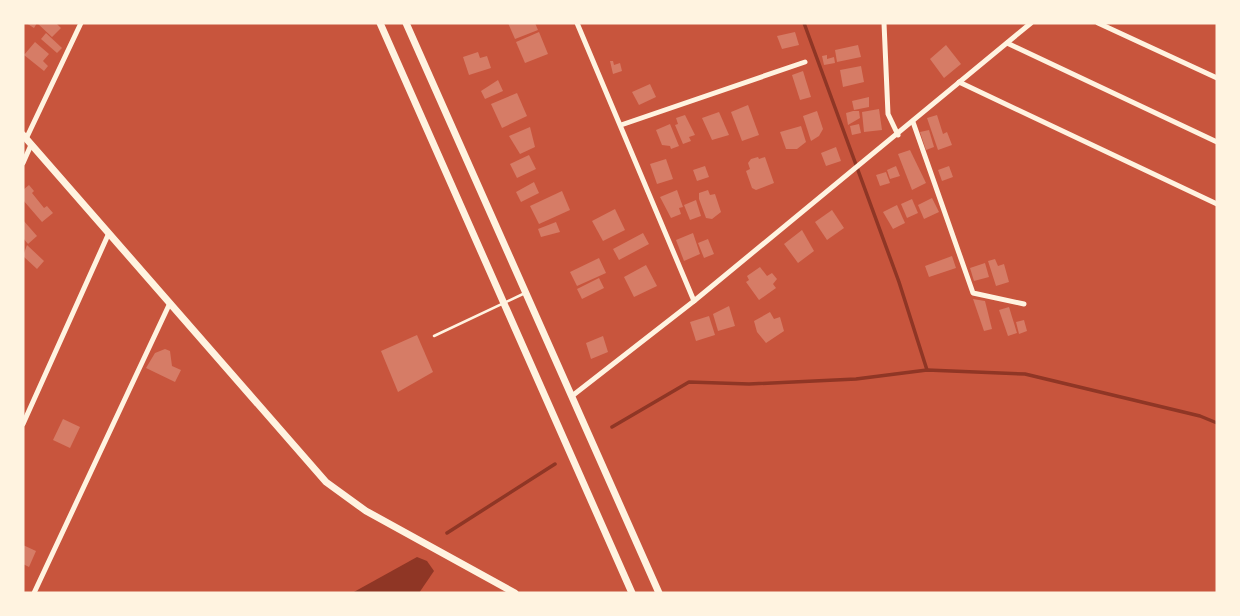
<svg xmlns="http://www.w3.org/2000/svg" width="1240" height="616" viewBox="0 0 1240 616" font-family="'Source Sans 3',sans-serif">
<style>
.water{fill:#8f3625}
.lines{fill:none;stroke-linecap:round;stroke-linejoin:round}
.stream{stroke:#8f3625;stroke-width:3.5}
.building{fill:#d67c66}
.service{stroke:#fff3e0;stroke-width:2.5}
.minor{stroke:#fff3e0;stroke-width:5}
.secondary{stroke:#fff3e0;stroke-width:7}
</style>
<rect width="100%" height="100%" fill="#c8553d"/>
<path class="water" d="M417,557L427,561L434,571L419,593H352Z"/>
<g class="lines">
<g class="stream">
<path d="M804,23L899,282L927,370"/>
<path d="M612,427L689,382L749,384L856,379L927,370L1025,374L1200,416L1217,423"/>
<path d="M447,533L555,464"/>
</g>
</g>
<g class="building">
<path d="M26,23H56L61,28L52,37L37,23L34,28Z"/>
<path d="M508,23H535L538,30L515,39Z"/>
<path d="M539,32L548,54L525,63L516,42Z"/>
<path d="M795,32L799,45L782,49L777,36Z"/>
<path d="M46,33L62,48L57,53L41,39Z"/>
<path d="M35,42L49,54L43,61L48,66L44,71L24,55Z"/>
<path d="M858,45L861,57L837,62L835,50Z"/>
<path d="M946,45L961,64L944,78L930,59Z"/>
<path d="M478,52L480,58L487,56L491,68L469,75L463,57Z"/>
<path d="M827,55V59L834,57L835,63L824,65L822,56Z"/>
<path d="M610,61H613L614,65L620,63L622,71L613,74Z"/>
<path d="M861,66L864,82L843,87L840,70Z"/>
<path d="M803,71L811,97L800,100L792,75Z"/>
<path d="M498,80L503,91L485,99L481,91Z"/>
<path d="M650,84L656,97L639,105L632,92Z"/>
<path d="M517,93L527,116L502,128L491,104Z"/>
<path d="M869,97V107L854,110L852,101Z"/>
<path d="M748,105L759,135L742,141L731,112Z"/>
<path d="M879,109L882,130L864,132L862,112Z"/>
<path d="M817,111L823,129L819,136L811,141L803,116Z"/>
<path d="M853,111H859L860,118L848,125L846,113Z"/>
<path d="M719,112L729,135L712,140L702,118Z"/>
<path d="M685,115L695,135L689,137L691,141L683,144L675,125L678,124L676,118Z"/>
<path d="M937,115L943,134L947,132L952,145L938,150L927,118Z"/>
<path d="M670,124L679,146L671,149L670,146L662,145L656,130Z"/>
<path d="M859,124L861,133L852,135L850,126Z"/>
<path d="M801,126L806,142L797,149H786L780,132Z"/>
<path d="M530,127L535,147L520,154L509,136Z"/>
<path d="M929,130L934,147L926,150L920,132Z"/>
<path d="M836,147L841,161L826,166L821,153Z"/>
<path d="M910,150L926,183L912,190L898,154Z"/>
<path d="M529,155L536,169L517,178L510,164Z"/>
<path d="M758,157L759,159L765,157L774,183L756,190L752,188L746,171L750,169L748,163L751,159Z"/>
<path d="M666,159L673,179L657,184L650,164Z"/>
<path d="M705,166L709,177L697,181L693,170Z"/>
<path d="M896,166L900,176L890,179L887,170Z"/>
<path d="M949,166L953,177L942,181L938,170Z"/>
<path d="M886,172L890,183L880,186L876,175Z"/>
<path d="M534,182L539,193L521,202L516,192Z"/>
<path d="M29,185L34,191L32,193L44,208L47,206L53,213L42,222L23,200V190Z"/>
<path d="M677,190L683,207L679,208L681,214L671,218L660,197Z"/>
<path d="M708,190L710,195L715,194L721,212L712,219L706,218L699,199V193Z"/>
<path d="M562,191L570,210L539,224L530,206Z"/>
<path d="M932,198L939,212L924,219L918,205Z"/>
<path d="M912,199L918,213L907,218L901,204Z"/>
<path d="M696,200L701,216L690,220L684,205Z"/>
<path d="M897,205L905,223L893,229L883,212Z"/>
<path d="M615,209L625,230L603,241L592,221Z"/>
<path d="M832,210L844,228L827,240L815,222Z"/>
<path d="M23,220L37,236L28,244L23,238Z"/>
<path d="M556,222L560,232L541,237L538,229Z"/>
<path d="M802,230L814,251L798,263L784,244Z"/>
<path d="M643,233L649,244L619,260L613,249Z"/>
<path d="M693,233L700,254L684,261L676,240Z"/>
<path d="M708,239L714,254L704,258L698,243Z"/>
<path d="M27,245L44,261L37,269L23,256Z"/>
<path d="M952,256L956,268L929,277L925,266Z"/>
<path d="M599,258L606,273L577,286L570,272Z"/>
<path d="M995,259L998,266L1004,264L1009,282L996,286L988,261Z"/>
<path d="M985,263L989,277L974,281L970,268Z"/>
<path d="M646,265L657,286L634,297L624,277Z"/>
<path d="M760,267L767,276L772,273L777,279L773,284L776,288L759,300L746,282L749,280L747,276Z"/>
<path d="M599,278L604,288L582,299L577,289Z"/>
<path d="M973,299L985,301L992,329L984,331Z"/>
<path d="M729,306L735,326L718,331L713,314Z"/>
<path d="M1009,307L1017,333L1008,336L999,310Z"/>
<path d="M770,312L774,319L780,317L784,331L766,343L757,332L754,321Z"/>
<path d="M709,316L715,335L696,341L690,322Z"/>
<path d="M1024,320L1027,331L1019,334L1016,322Z"/>
<path d="M417,335L433,372L398,392L381,351Z"/>
<path d="M603,336L608,352L591,359L586,343Z"/>
<path d="M165,349L170,351L172,366L181,370L175,382L146,368L155,353Z"/>
<path d="M63,419L80,427L70,448L53,440Z"/>
<path d="M23,545L36,551L29,567L23,564Z"/>
</g>
<g class="lines">
<path class="service" d="M434,336L523,294"/>
<g class="minor">
<path d="M577,23L694,301"/>
<path d="M884,23L888,114L898,135"/>
<path d="M1098,23L1217,78"/>
<path d="M1007,43L1217,142"/>
<path d="M959,82L1217,204"/>
<path d="M913,122L973,293L1024,304"/>
<path d="M621,125L805,62"/>
<path d="M26,139L81,23"/>
<path d="M23,163L31,145"/>
<path d="M572,396L694,301L1031,23"/>
<path d="M23,424L108,235"/>
<path d="M34,593L169,305"/>
</g>
<g class="secondary">
<path d="M380,23L632,593"/>
<path d="M406,23L659,593"/>
<path d="M23,135L326,482L366,511L515,593"/>
</g>
</g>
<rect width="1240" height="616" fill="none" stroke="#fff3e0" stroke-width="49"/>
</svg>
